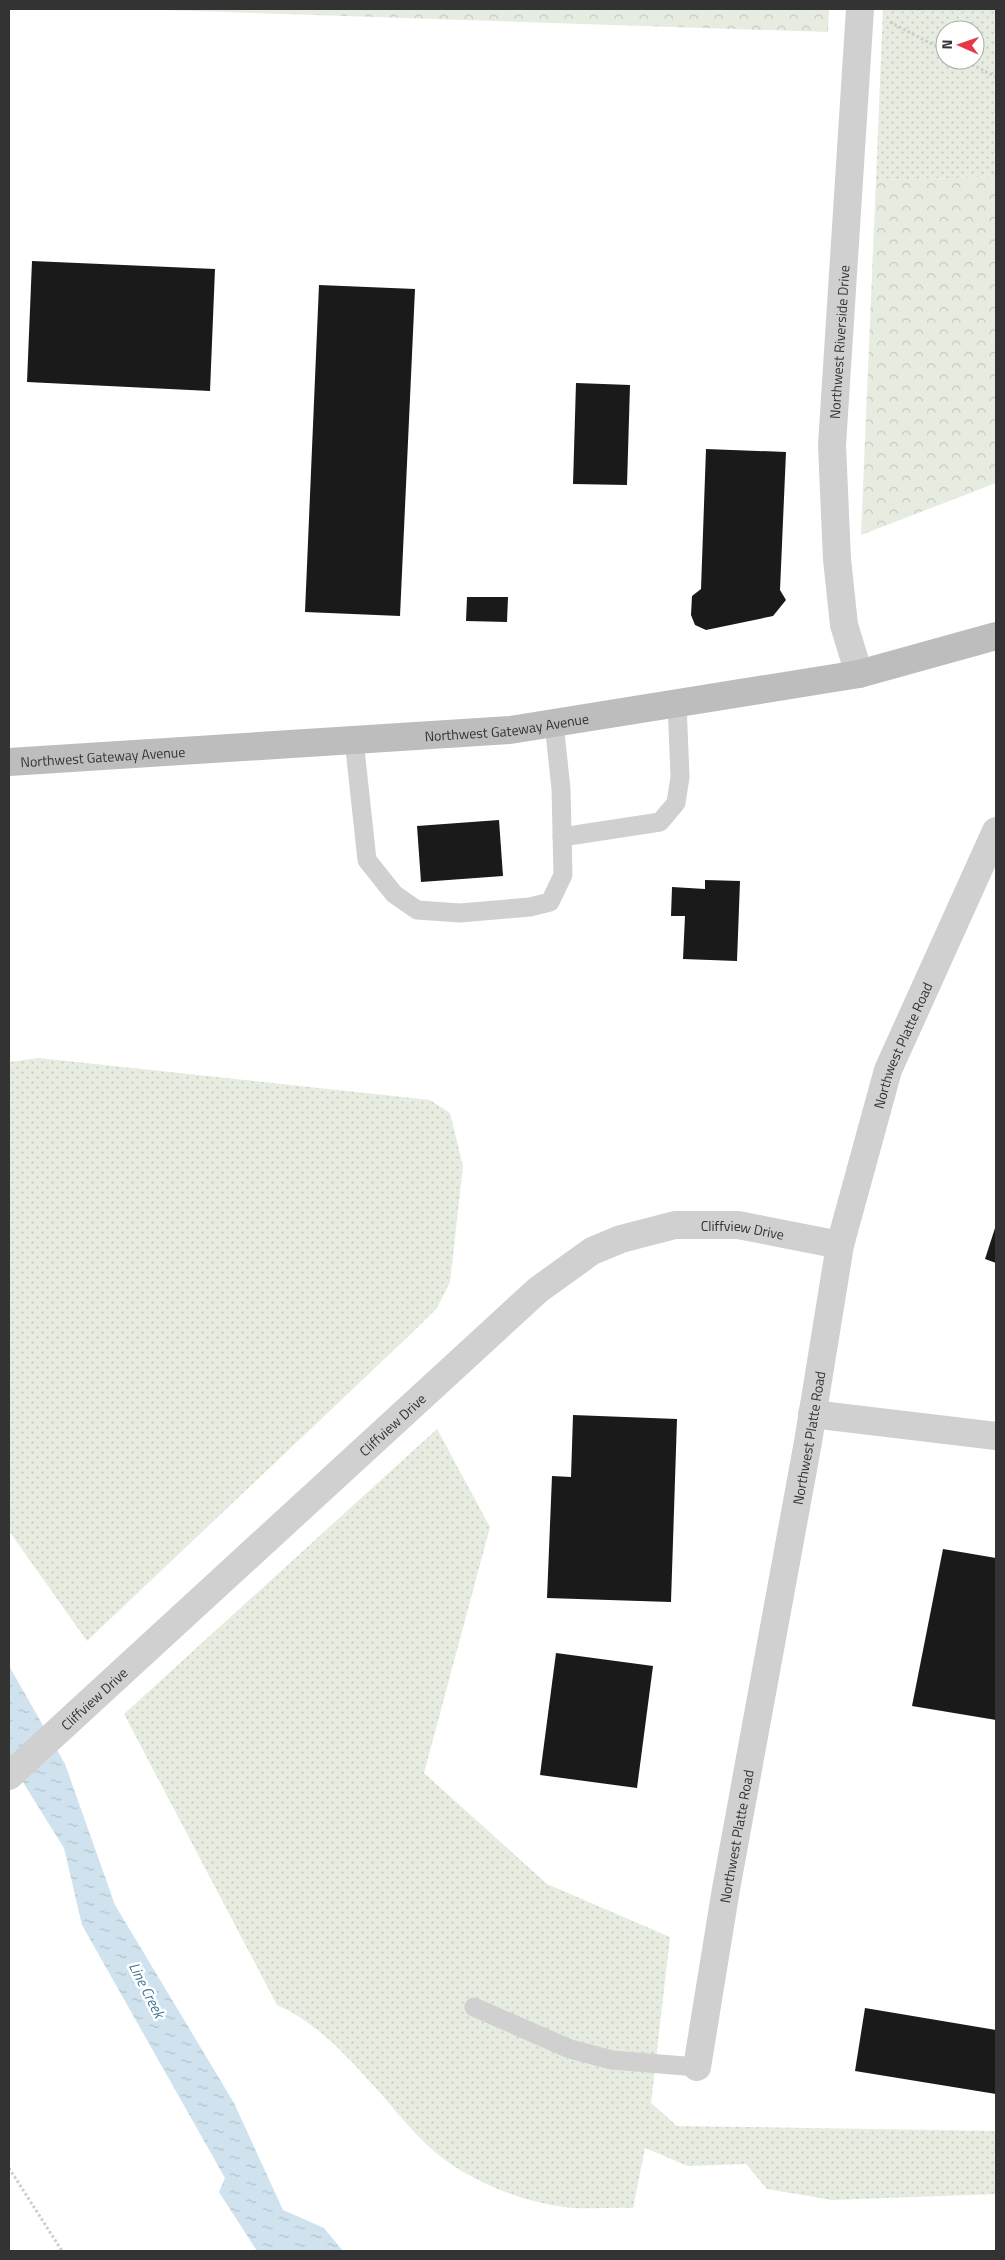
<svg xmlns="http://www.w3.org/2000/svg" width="1005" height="2260" viewBox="0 0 1005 2260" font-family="'Titillium Web',sans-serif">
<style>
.grass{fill:url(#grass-dots);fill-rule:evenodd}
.forest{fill:url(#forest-crowns)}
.water{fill:url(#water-ripples)}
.building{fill:#1a1a1a}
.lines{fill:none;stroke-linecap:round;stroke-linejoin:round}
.path{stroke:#cdcdcd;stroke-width:3;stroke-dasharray:2.5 2.5;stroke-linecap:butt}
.service{stroke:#d0d0d0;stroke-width:19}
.minor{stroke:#d0d0d0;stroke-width:28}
.secondary{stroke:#bdbdbd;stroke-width:28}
.labels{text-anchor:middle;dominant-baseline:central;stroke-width:5;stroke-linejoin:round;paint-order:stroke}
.street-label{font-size:14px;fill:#333;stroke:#fff}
.water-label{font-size:15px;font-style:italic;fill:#3f7597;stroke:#fff}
</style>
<defs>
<pattern id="grass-dots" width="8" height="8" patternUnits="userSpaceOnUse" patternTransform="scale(1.25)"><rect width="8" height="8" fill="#e6ecdf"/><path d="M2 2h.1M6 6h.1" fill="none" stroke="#c6cbc0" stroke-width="1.8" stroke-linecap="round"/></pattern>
<pattern id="forest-crowns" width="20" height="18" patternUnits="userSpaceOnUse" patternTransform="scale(1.25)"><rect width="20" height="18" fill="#e6ecdf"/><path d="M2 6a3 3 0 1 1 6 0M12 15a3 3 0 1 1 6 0" fill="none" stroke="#c6cbc0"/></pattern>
<pattern id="water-ripples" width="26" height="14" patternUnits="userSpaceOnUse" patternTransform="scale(1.25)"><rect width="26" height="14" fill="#cfe2ee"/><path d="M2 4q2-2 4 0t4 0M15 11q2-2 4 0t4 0" fill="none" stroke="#b2c2cd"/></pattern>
</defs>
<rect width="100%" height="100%" fill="#fff"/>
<g class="grass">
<path d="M883,9H996V177L876,180ZM945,30H975V60H945Z"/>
<path d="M39,1058L430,1100L450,1113L463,1166L450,1282L437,1308L415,1330L87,1641L9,1531V1062Z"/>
<path d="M437,1429L490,1527L424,1773L547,1884L670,1937L651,2103L677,2126L996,2131V2194L832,2200L767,2189L746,2164L688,2166L645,2148L633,2208C610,2207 586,2210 564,2207C515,2200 461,2178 425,2143C406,2125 390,2103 372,2084C344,2053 316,2022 277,2005L124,1714Z"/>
</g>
<g class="forest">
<path d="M131,9H829L828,32Z"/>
<path d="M996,177V483L861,535L876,180Z"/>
</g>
<path class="water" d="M9,1666L65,1764L115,1905L234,2103L283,2210L324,2228L343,2251H257L219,2192L225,2178L82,1925L64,1848L9,1760Z"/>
<g class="building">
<path d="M32,261L215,269L210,391L27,382Z"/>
<path d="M319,285L415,289L400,616L305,612Z"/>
<path d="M576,383L630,385L627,485L573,484Z"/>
<path d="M706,449L786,452L780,590L786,600L773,616L706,630L695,625L691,615L692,596L701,589Z"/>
<path d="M467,597H508L507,622L466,621Z"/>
<path d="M499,820L503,876L421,882L417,826Z"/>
<path d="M705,880L740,881L737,961L683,959L685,916H671L672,887L705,889Z"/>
<path d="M996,1225V1263L985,1259Z"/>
<path d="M573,1415L677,1419L671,1602L547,1598L552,1476L571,1477Z"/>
<path d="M943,1549L996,1558V1720L912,1706Z"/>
<path d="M556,1653L653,1666L637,1788L540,1775Z"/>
<path d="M865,2008L996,2030V2094L855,2071Z"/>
</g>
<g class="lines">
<g class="path">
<path d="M890,22L945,51"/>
<path d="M963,60L996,77"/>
<path d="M9,2168L62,2251"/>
</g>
<g class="service">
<path d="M354,740L367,860L394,894L417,910L460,913L530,907L550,902L563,875L561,789L554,723"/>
<path d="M562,837L660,822L676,803L680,777L677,703"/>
<path d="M474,2007L570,2049L612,2060L697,2067"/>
</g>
<g class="minor">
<path id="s1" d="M859,674L844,625L837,559L832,445L860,9"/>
<path d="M812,1414L996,1436"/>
<path id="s2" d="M9,1776L538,1290L592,1251L621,1239L675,1225H738L840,1245"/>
<path id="s3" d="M697,2067L726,1889L808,1442L840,1245L888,1070L996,831"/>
</g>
<path class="secondary" id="s4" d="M9,762L510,730L859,674L996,636"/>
</g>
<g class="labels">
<g class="street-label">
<text stroke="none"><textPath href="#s1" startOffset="335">Northwest Riverside Drive</textPath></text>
<text stroke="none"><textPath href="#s4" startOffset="499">Northwest Gateway Avenue</textPath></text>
<text stroke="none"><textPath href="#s4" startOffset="94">Northwest Gateway Avenue</textPath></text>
<text stroke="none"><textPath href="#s3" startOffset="1044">Northwest Platte Road</textPath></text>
<text stroke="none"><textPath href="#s2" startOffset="940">Cliffview Drive</textPath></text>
<text stroke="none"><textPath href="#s2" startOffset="520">Cliffview Drive</textPath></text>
<text stroke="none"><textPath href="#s3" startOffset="639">Northwest Platte Road</textPath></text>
<text stroke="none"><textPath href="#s2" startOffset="115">Cliffview Drive</textPath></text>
<text stroke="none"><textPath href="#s3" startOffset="234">Northwest Platte Road</textPath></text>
</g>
<g class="water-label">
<text transform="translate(147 1990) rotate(63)">Line Creek</text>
</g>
</g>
<rect width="1005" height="2260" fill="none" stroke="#333333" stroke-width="20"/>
<g transform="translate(960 45) rotate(272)"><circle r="24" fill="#ffffff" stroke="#adadad"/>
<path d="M0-4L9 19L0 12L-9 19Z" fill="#e63946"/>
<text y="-8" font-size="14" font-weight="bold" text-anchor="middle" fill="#333333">N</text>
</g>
</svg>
